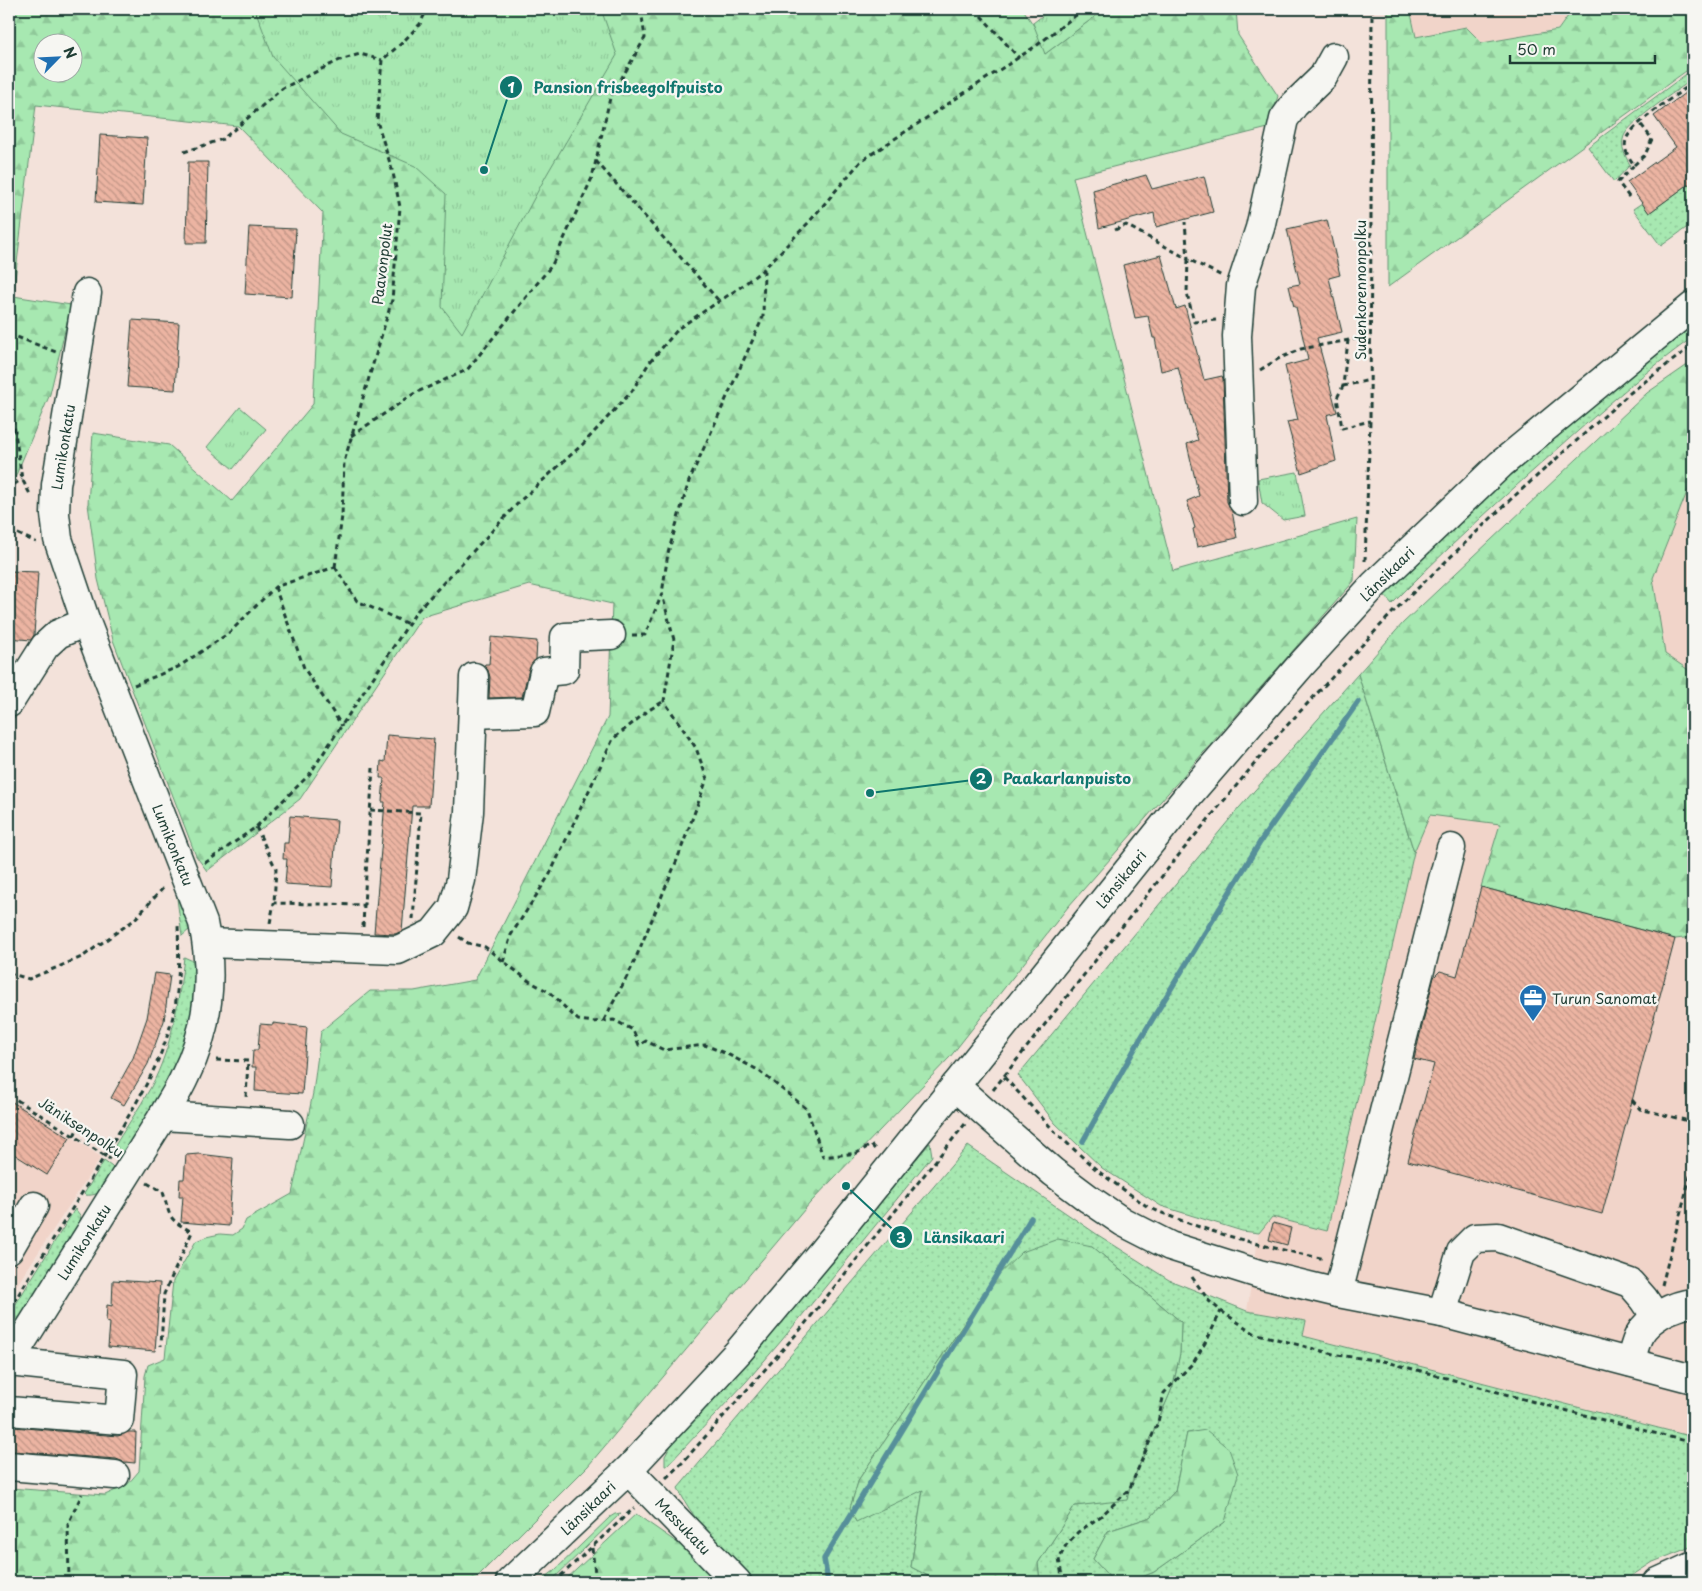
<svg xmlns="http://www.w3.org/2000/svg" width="1702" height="1591" viewBox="0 0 1702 1591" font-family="'Playpen Sans',sans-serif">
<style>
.built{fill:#f1d4c9}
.grass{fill:url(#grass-dots);stroke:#639272}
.forest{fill:url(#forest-firs);stroke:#639272;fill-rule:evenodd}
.park{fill:url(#park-tufts);stroke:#639272}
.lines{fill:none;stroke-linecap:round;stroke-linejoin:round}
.stream{stroke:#578f9a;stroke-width:5.5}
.building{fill:url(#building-back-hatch);stroke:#1f3d34}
.minor-casing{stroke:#1f3d34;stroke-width:31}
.path{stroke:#1f3d34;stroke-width:3;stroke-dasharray:5 4;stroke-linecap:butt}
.minor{stroke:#f6f6f2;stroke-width:28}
.labels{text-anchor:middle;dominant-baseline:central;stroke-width:4.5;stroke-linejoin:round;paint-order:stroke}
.street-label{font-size:14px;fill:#1f3d34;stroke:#f6f6f2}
.poi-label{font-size:14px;fill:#1f3d34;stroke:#f6f6f2;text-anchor:start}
.leader{fill:none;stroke:#0f766e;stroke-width:2}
.callout-dot{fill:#0f766e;stroke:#f6f6f2;stroke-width:2}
.mark-label{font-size:15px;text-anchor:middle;font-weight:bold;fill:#fff}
.callout-label{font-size:15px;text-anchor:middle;font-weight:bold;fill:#0f766e;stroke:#f6f6f2;stroke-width:4.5;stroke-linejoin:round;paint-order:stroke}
</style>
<defs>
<pattern id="grass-dots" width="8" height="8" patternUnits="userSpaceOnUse" patternTransform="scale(1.25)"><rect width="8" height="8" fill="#a7e8b1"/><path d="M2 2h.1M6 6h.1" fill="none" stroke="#8fc899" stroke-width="1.8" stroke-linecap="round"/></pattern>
<pattern id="forest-firs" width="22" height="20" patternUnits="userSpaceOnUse" patternTransform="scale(1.25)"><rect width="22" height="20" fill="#a7e8b1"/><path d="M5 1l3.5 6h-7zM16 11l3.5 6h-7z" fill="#8fc899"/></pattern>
<pattern id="park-tufts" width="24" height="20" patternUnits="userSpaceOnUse" patternTransform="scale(1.25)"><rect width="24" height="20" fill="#a7e8b1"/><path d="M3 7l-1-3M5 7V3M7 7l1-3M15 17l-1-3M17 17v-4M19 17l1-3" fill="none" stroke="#8fc899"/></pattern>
<pattern id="building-back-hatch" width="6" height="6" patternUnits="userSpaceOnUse" patternTransform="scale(1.25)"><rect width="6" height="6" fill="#ecb4a2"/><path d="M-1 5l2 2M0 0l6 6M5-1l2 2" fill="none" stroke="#bf9485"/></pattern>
</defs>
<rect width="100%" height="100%" fill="#f3e2da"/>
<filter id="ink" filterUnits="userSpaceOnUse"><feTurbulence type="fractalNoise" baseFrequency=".02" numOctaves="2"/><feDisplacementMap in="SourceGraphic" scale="10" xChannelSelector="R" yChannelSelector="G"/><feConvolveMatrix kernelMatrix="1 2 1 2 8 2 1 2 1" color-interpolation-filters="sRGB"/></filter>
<g filter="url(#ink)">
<g class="built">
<path d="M1411,9H1573L1558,29L1482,43L1466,27L1416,37Z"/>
<path d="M1693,360V1437L1302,1336L1306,1321L1247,1311L1259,1233L1272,1217L1327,1231L1414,852L1358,674L1403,623L1647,393Z"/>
<path d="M9,1098L72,1137L101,1157L9,1297Z"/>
</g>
<g class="grass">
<path d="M1693,69V79C1678,90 1630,121 1624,136C1620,147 1625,155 1630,165L1614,182L1588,147Z"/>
<path d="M1693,181V223L1661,246L1633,209L1642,203L1649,213Z"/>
<path d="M1693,318V337C1647,370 1604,408 1561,446C1503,497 1446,549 1392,604L1382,592L1473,506Z"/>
<path d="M1358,674L1414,852L1327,1231L1272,1217L1259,1233L1242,1231L1161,1206L1102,1168L1055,1123L1018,1075L1239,808Z"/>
<path d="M176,891L190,914V929L182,936Z"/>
<path d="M184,957L193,961L197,965L191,1031L163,1091L122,1158L114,1156L111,1152C124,1130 139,1109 151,1087C172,1047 179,1001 184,957Z"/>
<path d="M930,1143L932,1156L782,1340L746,1382L667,1466H665V1456L676,1437Z"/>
<path d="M968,1146L1098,1235L1169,1280L1247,1311L1306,1321L1303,1336L1693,1437V1546L1653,1562L1622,1582H1130L1154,1572L1225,1522L1187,1433L1175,1491L1151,1517L1108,1531L1093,1559L1114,1582H1040L1038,1563L1075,1506L1127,1499L1129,1490L1173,1386L1180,1353L1181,1322L1092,1246L994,1279L859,1479L850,1508L923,1489L911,1567L940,1582H757C728,1553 695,1526 678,1488Z"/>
<path d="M104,1161L115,1169C106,1183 104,1197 85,1195L84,1194Z"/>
<path d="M75,1209L80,1215L81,1222L9,1341V1315Z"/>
<path d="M621,1513L550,1582H539L554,1571L610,1517L615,1514Z"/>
</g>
<g class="forest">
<path d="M9,9H1023L1043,40L1045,54L1105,9H1236L1238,35L1278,96L1268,128L1073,177L1173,571L1357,519L1354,581L1068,907L950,1057L810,1203L588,1466L472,1582H9V1488L105,1495L127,1485L139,1471L145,1376L148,1365L165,1358L173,1281L196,1241L206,1237L220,1234L233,1235L242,1229L246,1220L292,1194L313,1093L321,1031L370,991H414L475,980L608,717L612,604L529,585L422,617L300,799L207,871L196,856L113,640L98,579L88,504L93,433L169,445L232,501L313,404L323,213L238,126L36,105L13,296L71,305L50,394L9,492ZM42,42H72V72H42Z"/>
<path d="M1388,9H1410L1416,37L1466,27L1482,43L1558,30L1573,9H1693V66L1388,287Z"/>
<path d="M1693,363V477L1653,578L1665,654L1693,673V937L1675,939L1481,887L1500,824L1430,815L1414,852L1358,674L1403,623L1647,393L1686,366Z"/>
<path d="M1058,1239L1092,1246L1181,1322L1180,1353L1173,1386L1129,1489L1127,1500L1075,1506L1038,1563L1040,1582H940L911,1567L923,1490L856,1522L850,1508L859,1479L994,1279L1022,1252Z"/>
<path d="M1206,1430L1229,1449L1238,1474L1225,1522L1154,1572L1130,1582H1114L1093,1559L1108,1531L1151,1517L1175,1491L1187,1433Z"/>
<path d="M636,1514L689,1551L718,1582H563Z"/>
</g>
<g class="park">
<path d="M255,9H601L617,55L547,174L462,333L442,307L446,194L415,166L341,134L273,57Z"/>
<path d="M1051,9H1105L1045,54L1033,23Z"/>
<path d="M240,407L266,429L233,469L207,447Z"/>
<path d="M1297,472L1305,516L1283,520L1262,503L1258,479Z"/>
</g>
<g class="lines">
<g class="stream">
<path d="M1083,1141L1138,1043L1262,839L1358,702"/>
<path d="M828,1582L824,1559L1031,1218"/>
</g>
</g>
<g class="building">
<path d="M1693,87V181L1649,213L1627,182L1676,147L1654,116Z"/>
<path d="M100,135L147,138L143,205L96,202Z"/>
<path d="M188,162H208L206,243H186Z"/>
<path d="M1146,175L1152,189L1204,176L1213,212L1156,227L1154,213L1099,228L1093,190Z"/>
<path d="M1327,220L1340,275L1329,278L1342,332L1317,338L1337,412L1327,415L1336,461L1301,473L1287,422L1298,420L1285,366L1308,360L1296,307H1294L1289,286L1300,284L1287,229Z"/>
<path d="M249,227L296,229L292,297L245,294Z"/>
<path d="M1161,255L1176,309L1185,306L1204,380L1222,376L1223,379L1227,502L1232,511L1237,538L1197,547L1193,529L1195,528L1187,501L1199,496L1187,444L1198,440L1191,417L1178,367L1161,371L1155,338H1153L1148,316L1135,318L1123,265Z"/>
<path d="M132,320L179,323L175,390L127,387Z"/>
<path d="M9,571L38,572L34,635L31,640L9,638Z"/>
<path d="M491,637L537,641L536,659L529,669L522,697L489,698L490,677L488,670L484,666L485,664H489Z"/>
<path d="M387,735L434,739L429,806H412L402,931L395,934L374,933L385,802H382L384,778H380L381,761L385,762Z"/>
<path d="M290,816L337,820L332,887L285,884L287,859H283L284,843H288Z"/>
<path d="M1481,887L1675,939L1602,1214L1408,1161L1434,1064L1414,1059L1434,977L1440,971L1457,976Z"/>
<path d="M155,973L170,975L164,1021L148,1064L124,1105L111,1098L133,1058L147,1018Z"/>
<path d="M273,1023L307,1027L302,1094L255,1091L256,1067H252L253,1050H258L260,1024L273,1025Z"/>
<path d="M9,1100L70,1138L47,1175L9,1151Z"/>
<path d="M199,1154L233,1158L229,1226L181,1222L183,1196H179L180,1179H184L186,1155Z"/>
<path d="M1273,1223L1291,1228L1287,1245L1269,1240Z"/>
<path d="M113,1280L160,1283L155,1351L108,1347L110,1323L106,1322L107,1305L112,1306Z"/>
<path d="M13,1427L118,1436L128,1432H136L135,1463L124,1462L116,1459L11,1451Z"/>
</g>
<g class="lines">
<g class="minor-casing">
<g id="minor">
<path d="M1243,501L1237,336L1241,286L1260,228L1284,119L1294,105L1323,77L1334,57"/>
<path d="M9,703L45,646L58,634L86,622"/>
<path d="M473,714L535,712L544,672L564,670L565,637L611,635"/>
<path d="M207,943L398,950L433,933L453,908L461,880L469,812L474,677"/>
<path d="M955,1086L1053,1172L1089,1199L1123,1222L1170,1246L1259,1274L1338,1293L1442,1313L1693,1379"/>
<path d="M163,1116L290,1124"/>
<path d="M9,1249L34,1206"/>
<path d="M1338,1293L1451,848"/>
<path d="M1442,1313L1461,1252L1475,1238L1498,1237L1630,1283L1644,1299L1656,1317"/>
<path d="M9,1362L163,1116C170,1103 179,1090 185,1076C209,1028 214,975 203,923L86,622L58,539L55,514L56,485L87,293"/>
<path d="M9,1362L123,1374L119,1420L9,1411"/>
<path d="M1630,1362C1633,1353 1635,1343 1639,1335C1649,1317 1674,1305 1693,1303"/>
<path d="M9,1466L115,1475"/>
<path d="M628,1470L737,1582"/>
<path d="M510,1582L628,1470L739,1351L822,1252L1191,792L1301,665L1374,585L1501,464L1693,306"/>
<path d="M1658,1582L1693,1566"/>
</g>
</g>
<g class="path">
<path d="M975,9L1019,58"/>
<path d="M184,152L223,139L283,88L340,60L360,54L382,60"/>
<path d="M596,161L719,301"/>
<path d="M1634,165L1645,155L1652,139L1640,123"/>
<path d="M1629,197L1618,182L1634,165C1629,157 1623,150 1626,140C1630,125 1679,93 1693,83"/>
<path d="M1115,230L1126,225L1188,259L1185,222"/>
<path d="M1216,320L1194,322L1187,293L1188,259L1222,276"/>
<path d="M9,334L56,352"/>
<path d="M1348,340L1343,386L1337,398L1342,428L1370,421"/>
<path d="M1260,370L1278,359L1301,349L1371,336"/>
<path d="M1343,386L1370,380"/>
<path d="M9,392L22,479L31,496"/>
<path d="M351,436L415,393L467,370L552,265L592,178L610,98L645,38L641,9"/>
<path d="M9,491V488L22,479"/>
<path d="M9,532L18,534L36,542"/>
<path d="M1365,561L1370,421L1372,9"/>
<path d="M335,567L342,516L344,462L392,300L400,207L393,173L377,121L382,60L402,43L420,24L427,9"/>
<path d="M335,567L357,601L408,624"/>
<path d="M275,587L304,668L342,726"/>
<path d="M632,635H645L662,594L668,553L689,481L763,317L764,270"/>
<path d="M134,685L178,667L229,633L275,587L335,567"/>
<path d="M370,810L421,813L413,919"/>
<path d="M256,827L276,869L274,903"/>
<path d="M205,863L256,827L309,775L417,611L520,501L583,444L632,391L649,363L679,328L742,286L764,269L809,222L861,161L1036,46L1084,9"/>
<path d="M270,923L274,903L364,905L373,768"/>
<path d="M363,927L364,905"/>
<path d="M459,937L468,943L485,947L529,981L549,992L578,1020L594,1022L614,1020L633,1030L639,1045L646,1041L664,1050L705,1045L727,1054L758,1070L807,1109L823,1157L857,1153L871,1145L876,1150"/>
<path d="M503,962L511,935L550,874L613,739L649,710L664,701"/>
<path d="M9,973L29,979L82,957L134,920L165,886"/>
<path d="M604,1020L632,967L677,860L707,779L696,748L664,701L674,640L662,594"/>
<path d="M216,1060L248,1061L246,1098"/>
<path d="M1004,1077L1057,1134L1099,1172L1148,1207"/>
<path d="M993,1090L1178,856L1280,733L1393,612L1510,500L1630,393L1693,345"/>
<path d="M9,1095L110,1159"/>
<path d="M1632,1100L1640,1109L1693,1122"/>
<path d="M74,1136L80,1123"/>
<path d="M147,1183L163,1192C171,1219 167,1218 192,1232L164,1294L161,1346"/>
<path d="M1153,1209C1207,1233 1267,1247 1325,1259"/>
<path d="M1192,1277L1209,1301L1221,1311L1254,1333L1337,1355L1383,1361L1428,1373L1549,1406L1693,1443"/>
<path d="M1662,1285L1693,1165"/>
<path d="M9,1310C43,1254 79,1199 113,1142C135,1105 158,1069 170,1027C180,995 179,959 178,925"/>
<path d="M666,1478L682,1463L800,1330L965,1124"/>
<path d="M592,1548L596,1582"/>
<path d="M69,1582L68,1524L82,1494"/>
<path d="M554,1582L634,1508"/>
<path d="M1063,1582L1059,1559L1066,1545L1078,1532L1101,1516L1129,1490L1158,1422L1164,1393L1193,1363L1208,1338L1221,1311"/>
</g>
<use href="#minor" class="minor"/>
</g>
</g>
<defs>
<g id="office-pin" transform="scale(1.4375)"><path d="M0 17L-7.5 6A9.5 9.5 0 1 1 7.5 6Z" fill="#1f6fb2" stroke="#f6f6f2"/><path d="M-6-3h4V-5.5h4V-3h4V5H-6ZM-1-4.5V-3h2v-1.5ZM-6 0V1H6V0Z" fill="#fff"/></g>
</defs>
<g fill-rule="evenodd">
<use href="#office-pin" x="1533" y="998"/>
</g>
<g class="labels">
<g class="street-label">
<text transform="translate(382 264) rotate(-83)">Paavonpolut</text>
<text transform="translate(1360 290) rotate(-90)">Sudenkorennonpolku</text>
<text transform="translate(63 447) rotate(-81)">Lumikonkatu</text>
<text transform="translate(1387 574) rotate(-45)">Länsikaari</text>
<text transform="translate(173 845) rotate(68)">Lumikonkatu</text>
<text transform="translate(1121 879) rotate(-51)">Länsikaari</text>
<text transform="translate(81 1127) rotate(33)">Jäniksenpolku</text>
<text transform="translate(84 1242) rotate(-58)">Lumikonkatu</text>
<text transform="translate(588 1508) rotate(-44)">Länsikaari</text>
<text transform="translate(683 1526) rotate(46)">Messukatu</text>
</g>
<g class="poi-label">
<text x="1552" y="998">Turun Sanomat</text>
</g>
</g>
<path class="leader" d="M484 170L511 87M870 793L981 779M846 1186L901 1237"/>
<g class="callout-dot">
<circle cx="484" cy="170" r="5"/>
<circle cx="870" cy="793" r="5"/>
<circle cx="846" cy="1186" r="5"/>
<circle cx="511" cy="87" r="12"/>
<circle cx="981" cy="779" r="12"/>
<circle cx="901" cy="1237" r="12"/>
</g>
<g class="mark-label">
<text x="511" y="93">1</text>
<text x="981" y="784">2</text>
<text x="901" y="1243">3</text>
</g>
<g class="callout-label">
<text x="628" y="93">Pansion frisbeegolfpuisto</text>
<text x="1067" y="784">Paakarlanpuisto</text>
<text x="964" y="1243">Länsikaari</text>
</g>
<rect width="1702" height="1591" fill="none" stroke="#f6f6f2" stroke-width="30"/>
<rect x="15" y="15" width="1672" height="1561" fill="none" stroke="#1f3d34" stroke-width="2" filter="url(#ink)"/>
<g transform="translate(58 58) rotate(66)"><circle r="24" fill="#f6f6f2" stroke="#a0aca6"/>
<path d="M0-4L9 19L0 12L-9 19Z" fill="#1f6fb2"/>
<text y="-8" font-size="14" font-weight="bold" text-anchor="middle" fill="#1f3d34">N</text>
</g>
<path d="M1510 55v8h145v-8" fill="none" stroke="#1f3d34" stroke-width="2.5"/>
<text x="1517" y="55" font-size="15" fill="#1f3d34" stroke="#f6f6f2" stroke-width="4" paint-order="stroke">50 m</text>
</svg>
